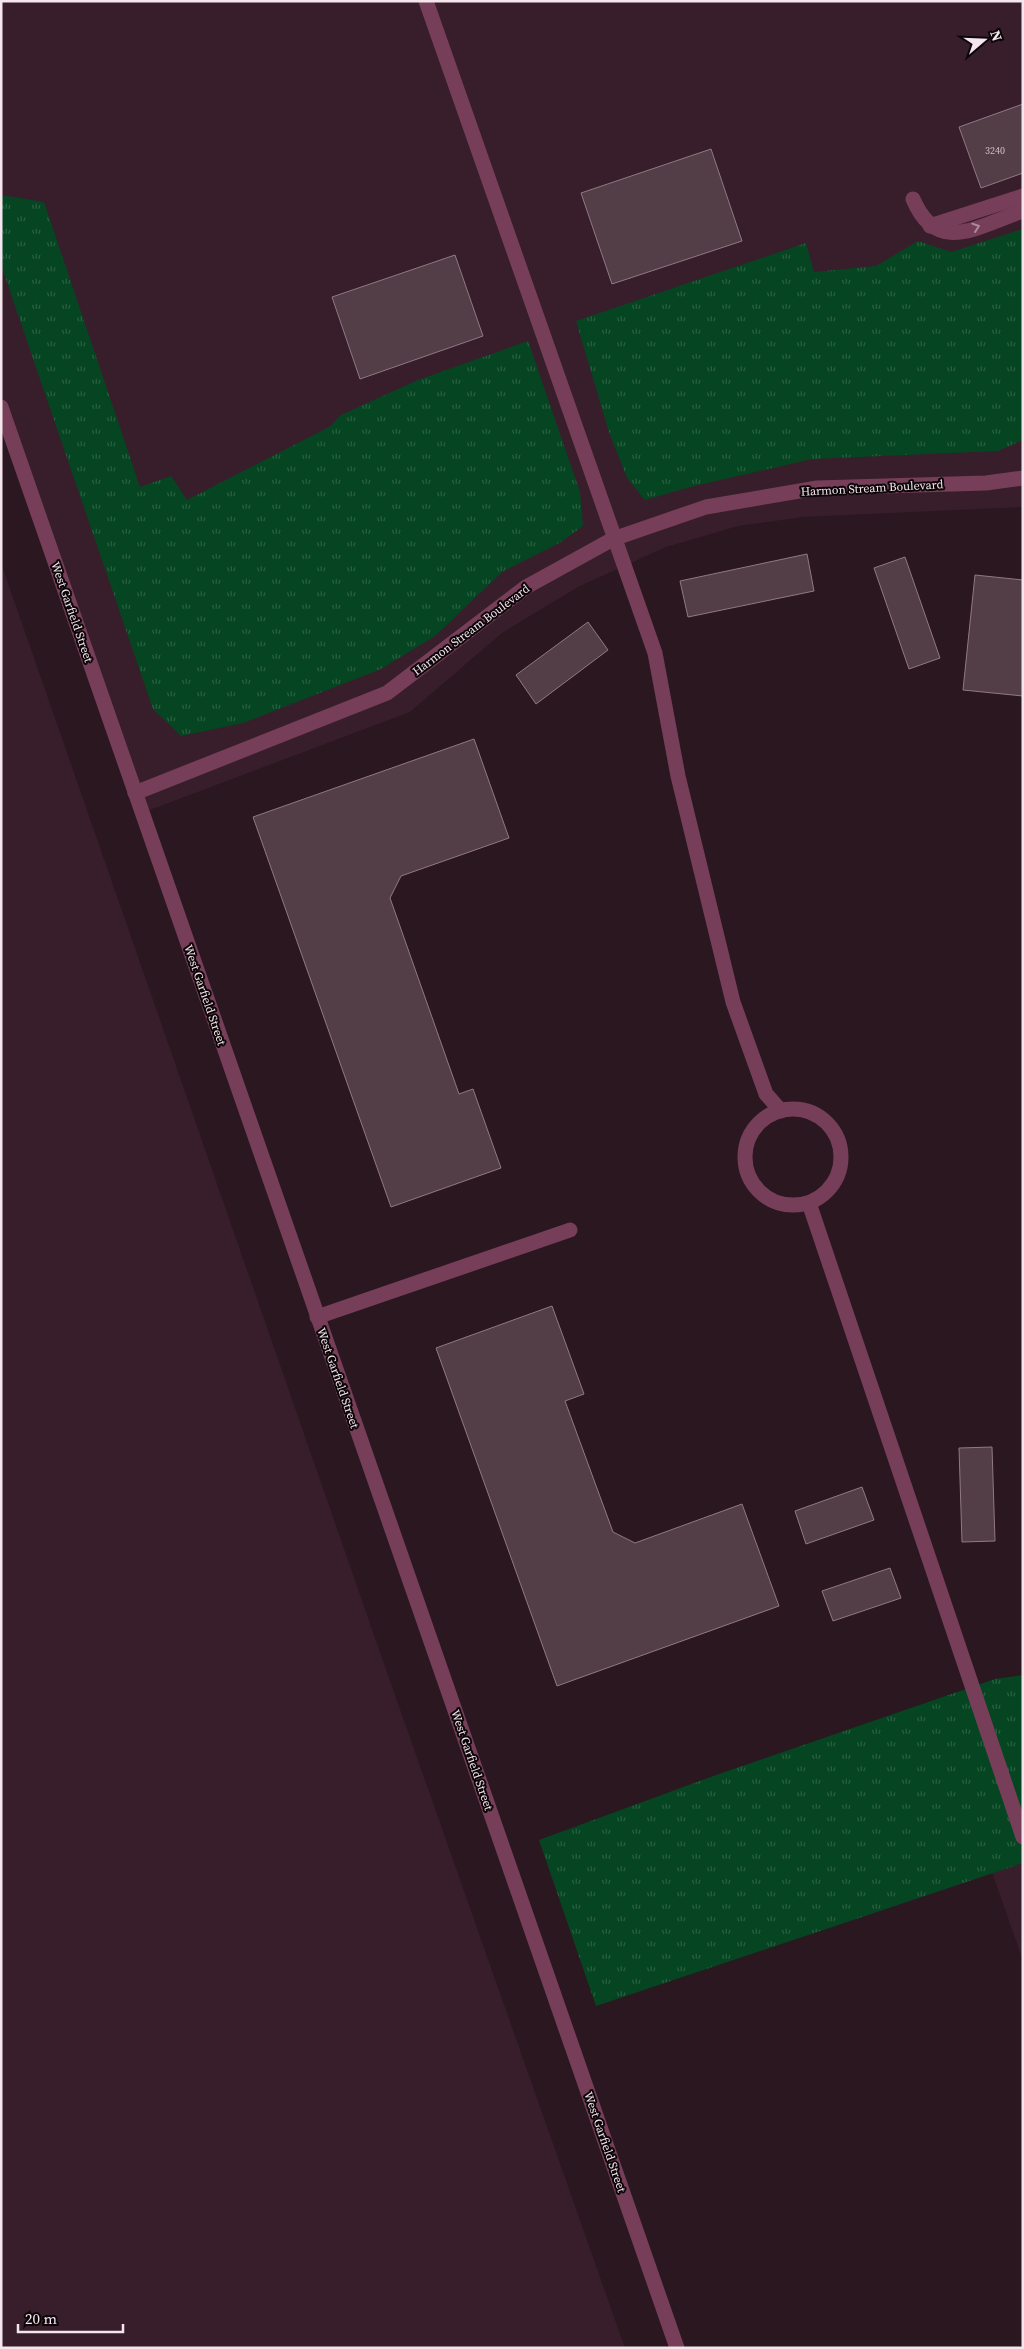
<svg xmlns="http://www.w3.org/2000/svg" width="1024" height="2349" viewBox="0 0 1024 2349" font-family="'Source Serif 4',serif">
<style>
.built{fill:#371e2a}
.park{fill:url(#park-tufts)}
.building{fill:#533e47;stroke:#917983}
.lines{fill:none;stroke-linecap:round;stroke-linejoin:round}
.service{stroke:#763e58;stroke-width:15}
.minor{stroke:#763e58;stroke-width:15}
.tertiary{stroke:#763e58;stroke-width:15}
.oneway{stroke:#af8a9b}
.labels{text-anchor:middle;dominant-baseline:central;stroke-width:4;stroke-linejoin:round;paint-order:stroke}
.number-label{font-size:10px;fill:#ccbcc3}
.street-label{font-size:12px;fill:#f4e6ec;stroke:#0d0609}
</style>
<defs>
<pattern id="park-tufts" width="24" height="20" patternUnits="userSpaceOnUse" patternTransform="scale(1.25)"><rect width="24" height="20" fill="#054521"/><path d="M3 7l-1-3M5 7V3M7 7l1-3M15 17l-1-3M17 17v-4M19 17l1-3" fill="none" stroke="#2a6041"/></pattern>
</defs>
<rect width="100%" height="100%" fill="#2a1720"/>
<g class="built">
<path d="M1,1H1023V507L803,517L738,526L666,547L578,587L502,633L410,712L142,813L1,407Z"/>
<path d="M1,563L389,1678L625,2348H1Z"/>
<path d="M1023,1863V1961L992,1872Z"/>
</g>
<g class="park">
<path d="M1,195L44,202L140,487L171,476L187,500L331,426L341,415L418,380L528,341L580,492L583,526L561,542L502,572L435,636L381,669L243,723L181,736L153,709L1,265Z"/>
<path d="M1023,229V440L998,451L812,459L694,486L645,500L627,478L609,432L576,321L806,243L814,272L876,266L918,241L951,252Z"/>
<path d="M1023,1675V1863L596,2006L539,1840L716,1775L995,1679Z"/>
</g>
<g class="building">
<path d="M1023,104V173L981,188L959,127Z"/>
<path d="M711,149L742,241L612,284L581,193Z"/>
<path d="M455,255L483,336L360,379L332,297Z"/>
<path d="M807,554L814,591L688,617L680,581Z"/>
<path d="M905,557L940,658L909,669L874,568Z"/>
<path d="M975,575L1023,580V696L963,690Z"/>
<path d="M588,622L608,650L536,704L516,675Z"/>
<path d="M474,739L509,838L401,876L390,898L459,1094L473,1089L501,1168L391,1207L253,817Z"/>
<path d="M552,1306L584,1394L565,1401L613,1532L635,1543L742,1504L779,1606L557,1686L436,1348Z"/>
<path d="M992,1447L995,1541L962,1542L959,1448Z"/>
<path d="M862,1487L874,1520L806,1544L795,1511Z"/>
<path d="M890,1568L901,1598L833,1621L822,1591Z"/>
</g>
<g class="lines">
<g class="service">
<path d="M426,1L655,653L678,776L733,1002L766,1094L781,1111"/>
<path d="M913,199C937,256 978,226 1023,211"/>
<path d="M930,226L1023,196"/>
<circle cx="793" cy="1157" r="48"/>
<path d="M809,1203L1023,1837"/>
<path d="M317,1317L570,1230"/>
</g>
<path class="minor" d="M135,793L387,693L526,587L613,539L706,507L817,488L986,483L1023,478"/>
<path class="tertiary" d="M1,407L677,2348"/>
</g>
<defs><path id="oneway-chevron" d="M-2-3.5L2.5 0L-2 3.5" fill="none" stroke-width="1.6" stroke-linecap="round" stroke-linejoin="round" transform="scale(1.25)"/></defs>
<use class="oneway" href="#oneway-chevron" transform="translate(976 227) rotate(-19)"/>
<g class="labels">
<g class="number-label">
<text x="995" y="150">3240</text>
</g>
<g class="street-label">
<text transform="translate(872 488) rotate(-3)">Harmon Stream Boulevard</text>
<text transform="translate(72 612) rotate(71)">West Garfield Street</text>
<text transform="translate(471 630) rotate(-37)">Harmon Stream Boulevard</text>
<text transform="translate(205 995) rotate(71)">West Garfield Street</text>
<text transform="translate(338 1378) rotate(71)">West Garfield Street</text>
<text transform="translate(472 1760) rotate(71)">West Garfield Street</text>
<text transform="translate(605 2142) rotate(71)">West Garfield Street</text>
</g>
</g>
<rect width="1024" height="2349" fill="none" stroke="#f4e6ec" stroke-width="5"/>
<g transform="translate(984 40) rotate(71)" stroke="#0d0609" stroke-width="4" paint-order="stroke">
<path d="M0-4L9 19L0 12L-9 19Z" fill="#f4e6ec"/>
<text y="-8" font-size="14" font-weight="bold" text-anchor="middle" fill="#f4e6ec">N</text>
</g>
<path d="M18 2324v8h105v-8" fill="none" stroke="#f4e6ec" stroke-width="2.5"/>
<text x="25" y="2324" font-size="15" fill="#f4e6ec" stroke="#0d0609" stroke-width="4" paint-order="stroke">20 m</text>
</svg>
